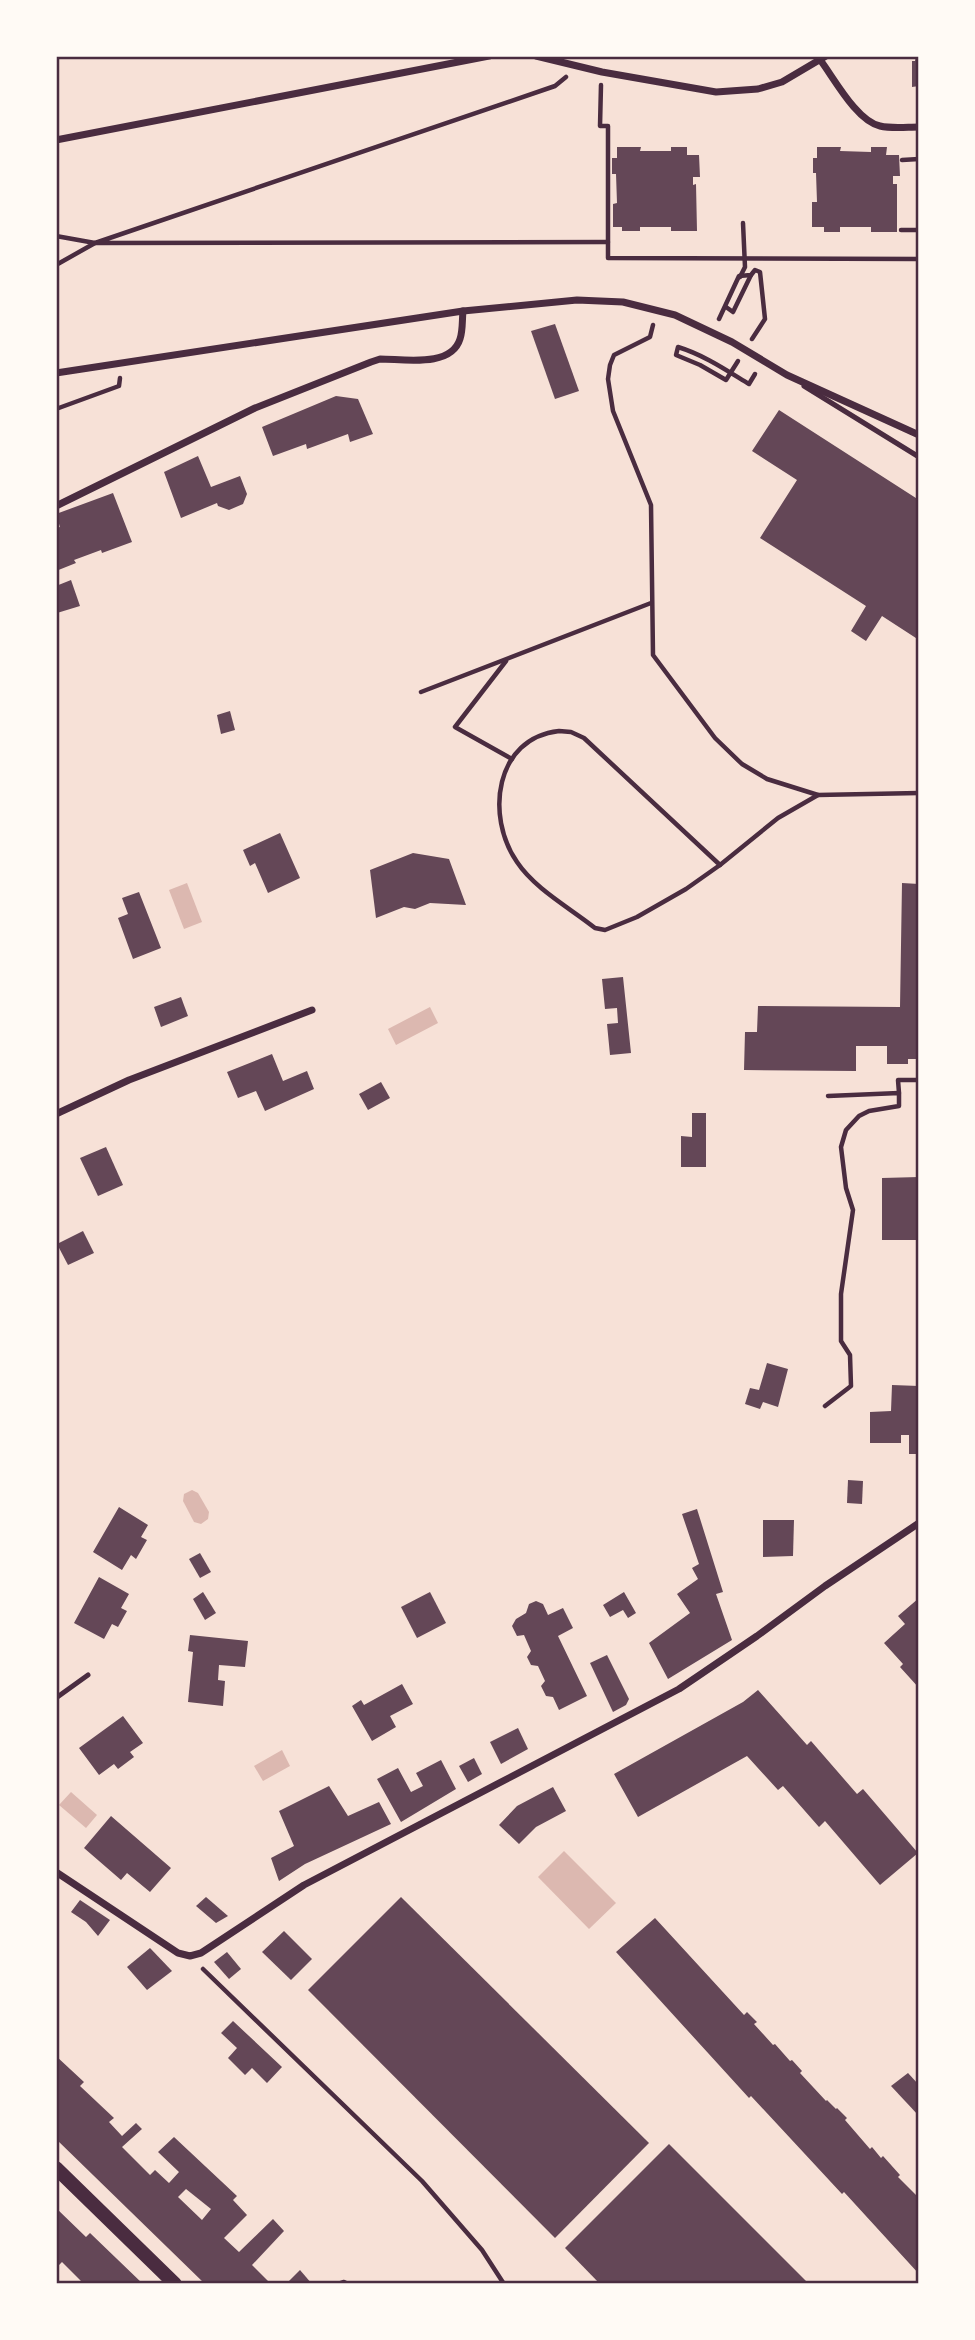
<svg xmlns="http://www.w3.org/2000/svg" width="975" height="2340" viewBox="0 0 975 2340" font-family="'Source Sans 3',sans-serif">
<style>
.water{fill:#dcb8b0}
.building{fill:#644757;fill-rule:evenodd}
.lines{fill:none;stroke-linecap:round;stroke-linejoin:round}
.path{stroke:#4a2c40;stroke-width:4.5}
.service{stroke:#4a2c40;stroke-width:5}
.minor{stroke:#4a2c40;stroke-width:7}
.secondary{stroke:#4a2c40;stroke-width:14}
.neatline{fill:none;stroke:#4a2c40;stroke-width:2.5}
</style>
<rect width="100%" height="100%" fill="#f7e1d7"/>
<g class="water">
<path d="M187,883L202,922L184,929L169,890Z"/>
<path d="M430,1007L438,1023L396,1045L388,1029Z"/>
<path d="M192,1490L198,1493L209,1512L208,1519L201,1524L194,1522L183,1501L184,1494Z"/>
<path d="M282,1750L290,1766L263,1781L254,1766Z"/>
<path d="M71,1792L97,1815L86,1828L59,1805Z"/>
<path d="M564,1851L616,1903L589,1929L538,1877Z"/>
</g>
<g class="building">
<path d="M916,56H919V86L912,87V61H915Z"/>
<path d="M617,147H641L640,151H671V147H687V155H699L700,177H693V185L696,184L697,231H671V227H640V231H622V227H613V204L617,203L616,174H612V158H617Z"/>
<path d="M817,147H841L840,151L871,152V147H887L886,155H899L900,176H893V184H897V232H871V227H840V232H824V227H812V202H817L816,173H813V158H817Z"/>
<path d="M555,324L579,391L555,399L531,331Z"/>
<path d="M336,396L358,399L373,434L350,442L348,434L307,449L306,444L273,456L262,427Z"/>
<path d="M779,410L919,500V640L882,616L866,641L851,631L866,606L760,538L797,480L752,451Z"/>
<path d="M198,456L211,487L240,476L247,494L243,504L229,510L218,506L217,503L181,518L164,472Z"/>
<path d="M113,493L132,542L102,553L101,550L74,560L76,563L56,571V528L60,527L56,514Z"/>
<path d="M71,580L80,606L57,613L56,586Z"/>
<path d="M230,711L235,730L221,734L217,715Z"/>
<path d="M280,833L300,878L268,893L255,863L250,866L243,850Z"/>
<path d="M413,853L449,859L466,905L430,903L415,909L404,907L376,918L370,870Z"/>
<path d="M902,883L919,884V1059H908V1064H887V1046H856V1071L744,1070L745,1032H757L758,1006L900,1007Z"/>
<path d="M139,892L161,948L133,959L118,918L128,914L122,898Z"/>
<path d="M623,977L631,1053L610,1055L607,1024L618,1023L617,1008L605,1009L602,979Z"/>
<path d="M181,997L188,1016L161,1027L154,1007Z"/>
<path d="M272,1054L283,1081L307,1071L314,1089L265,1111L256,1091L238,1098L227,1072Z"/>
<path d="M381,1082L390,1098L368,1110L359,1094Z"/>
<path d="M692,1113H706V1167H681V1136L692,1137Z"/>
<path d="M106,1147L123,1185L98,1196L80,1158Z"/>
<path d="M919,1177V1240H882V1178Z"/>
<path d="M83,1231L94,1253L68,1265L57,1244Z"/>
<path d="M767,1363L788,1369L778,1407L763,1402L760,1409L745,1404L750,1388L759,1390Z"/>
<path d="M892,1385L919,1386V1454H909V1435H901V1443H870V1412L891,1411Z"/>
<path d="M848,1480L863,1481L862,1504L847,1503Z"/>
<path d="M119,1507L148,1525L141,1537L147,1540L136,1559L131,1555L122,1570L93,1552Z"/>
<path d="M697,1509L723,1592L716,1594L732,1640L668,1679L649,1643L690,1613L677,1594L698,1579L692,1568L699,1564L682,1514Z"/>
<path d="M763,1520H794L793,1556L763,1557Z"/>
<path d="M200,1553L211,1572L200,1578L189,1559Z"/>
<path d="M99,1577L129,1594L121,1608L127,1611L118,1627L112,1624L104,1639L74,1623Z"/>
<path d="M203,1592L216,1613L205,1620L193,1599Z"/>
<path d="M430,1592L446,1623L417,1638L401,1607Z"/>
<path d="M624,1592L636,1613L628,1618L623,1610L610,1617L603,1605Z"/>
<path d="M919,1598V1688L900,1667L903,1664L884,1643L905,1624L898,1616Z"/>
<path d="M536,1601L543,1604L548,1615L563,1608L573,1628L558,1636L587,1696L559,1710L553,1697L546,1696L541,1686L545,1681L538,1666L531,1665L527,1657L531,1651L524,1635L517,1636L512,1626L516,1619L526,1613L529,1604Z"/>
<path d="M190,1635L248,1641L245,1667L219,1665L218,1680L225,1681L223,1706L188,1702L193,1652L188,1651Z"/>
<path d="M607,1655L629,1699L626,1705L613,1712L590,1663Z"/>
<path d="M402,1684L413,1704L390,1716L396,1727L372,1741L352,1706L361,1700L364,1705Z"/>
<path d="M758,1690L807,1745L811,1741L857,1794L863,1789L918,1853L880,1885L825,1821L819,1827L783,1786L778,1790L747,1756L638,1817L614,1774L743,1702Z"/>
<path d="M123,1716L143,1743L130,1752L134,1757L118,1769L114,1764L99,1775L79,1748Z"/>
<path d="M518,1728L528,1749L501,1764L490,1742Z"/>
<path d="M474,1758L482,1774L468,1782L459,1766Z"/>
<path d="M441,1760L456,1789L401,1822L377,1779L398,1768L411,1792L423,1786L416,1773Z"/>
<path d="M329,1786L348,1816L379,1802L391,1824L305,1864L279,1881L271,1858L294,1846L279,1811Z"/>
<path d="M553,1787L566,1811L536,1827L519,1844L499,1825L517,1806Z"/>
<path d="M111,1816L171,1868L150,1892L127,1873L121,1880L84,1848Z"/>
<path d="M206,1897L228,1916L216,1923L196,1906Z"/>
<path d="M401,1897L649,2143L555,2238L308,1990Z"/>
<path d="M80,1900L110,1920L98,1936L86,1922L71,1912Z"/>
<path d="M655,1918L744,2015L747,2012L757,2022L754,2024L773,2045L775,2044L790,2061L792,2060L802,2071L800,2073L826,2101L827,2100L836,2109L837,2108L847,2118L845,2120L870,2149L872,2147L881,2158L883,2156L900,2175L898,2177L919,2198V2274L844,2192L842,2194L751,2096L749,2098L616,1952Z"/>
<path d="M284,1931L312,1959L291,1980L262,1952Z"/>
<path d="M150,1948L172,1971L147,1990L127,1967Z"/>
<path d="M227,1952L241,1969L229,1979L214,1962Z"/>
<path d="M233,2021L282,2067L267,2083L252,2068L245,2075L228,2058L237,2048L221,2033Z"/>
<path d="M56,2056L84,2082L80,2086L114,2118L109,2122L122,2136L136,2123L142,2129L122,2147L150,2175L155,2170L169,2183L179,2172L158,2152L174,2137L237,2196L233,2200L247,2215L224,2238L239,2252L273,2219L284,2231L252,2265L271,2284H205L56,2139ZM186,2189L211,2209L202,2220L178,2197Z"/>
<path d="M908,2073L919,2085V2116L891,2086Z"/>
<path d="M669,2144L809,2284H600L565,2248Z"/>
<path d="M56,2208L86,2237L90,2233L143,2284H84L62,2262L56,2268Z"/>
<path d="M300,2270L312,2284H286Z"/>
</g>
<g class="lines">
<g class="path">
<path d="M566,77L555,86L95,243L608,242"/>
<path d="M601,85L600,126H608V258L919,259"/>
<path d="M902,160L919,159"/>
<path d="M901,230H919"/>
<path d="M56,236L95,243L56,265"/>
<path d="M740,277L745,267L743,223"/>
<path d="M726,307L733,312L751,275"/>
<path d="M719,319L739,276L751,275L755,270L760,272L765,319L752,339"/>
<path d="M653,325L650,337L614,355L610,365L608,379L613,411L651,505L653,655L715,738L742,764L767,779L818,795L919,793"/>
<path d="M738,361L726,380L700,365L676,355L678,347C704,355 726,370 749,384L755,374"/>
<path d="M56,409L119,386L120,378"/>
<path d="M506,661L455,727L512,759"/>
<path d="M421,692L651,603"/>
<path d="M559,731L571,732L584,738L720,865L686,889L637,917L605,930L595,928C570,908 535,889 517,862C485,816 495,738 559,731Z"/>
<path d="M720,865L778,818L818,795"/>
<path d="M899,1093L898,1080H919"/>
<path d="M825,1406L851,1386L850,1355L841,1341V1294L853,1210L846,1188L841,1147L846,1130L859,1116L869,1111L899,1106V1093L828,1096"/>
<path d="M203,1969L422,2181L482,2250L504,2284"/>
<path d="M338,2284L344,2282L348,2284"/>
</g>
<g class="service">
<path d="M804,386L919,457"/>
<path d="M56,1698L88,1675"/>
</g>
<g class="minor">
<path d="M536,56L602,72L716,92L758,89L782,82L826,56"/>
<path d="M821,61C835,80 857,121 880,126C892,129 907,127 919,127"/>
<path d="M56,140L489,56"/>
<path d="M56,373L463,311L577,300L623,302L675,315L732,342L787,375L919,435"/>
<path d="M56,506L255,408L371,362L380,359C404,359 451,368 460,339C463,330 462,320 463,311"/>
<path d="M56,1114L129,1080L312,1010"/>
<path d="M56,1872L178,1953L190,1956L201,1953L304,1885L679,1689L757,1636L825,1586L919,1523"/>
</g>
<path class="secondary" d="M56,2168L175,2284"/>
</g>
<rect width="975" height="2340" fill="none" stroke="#fffaf5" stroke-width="116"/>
<rect x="58" y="58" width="859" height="2224" class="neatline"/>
</svg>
